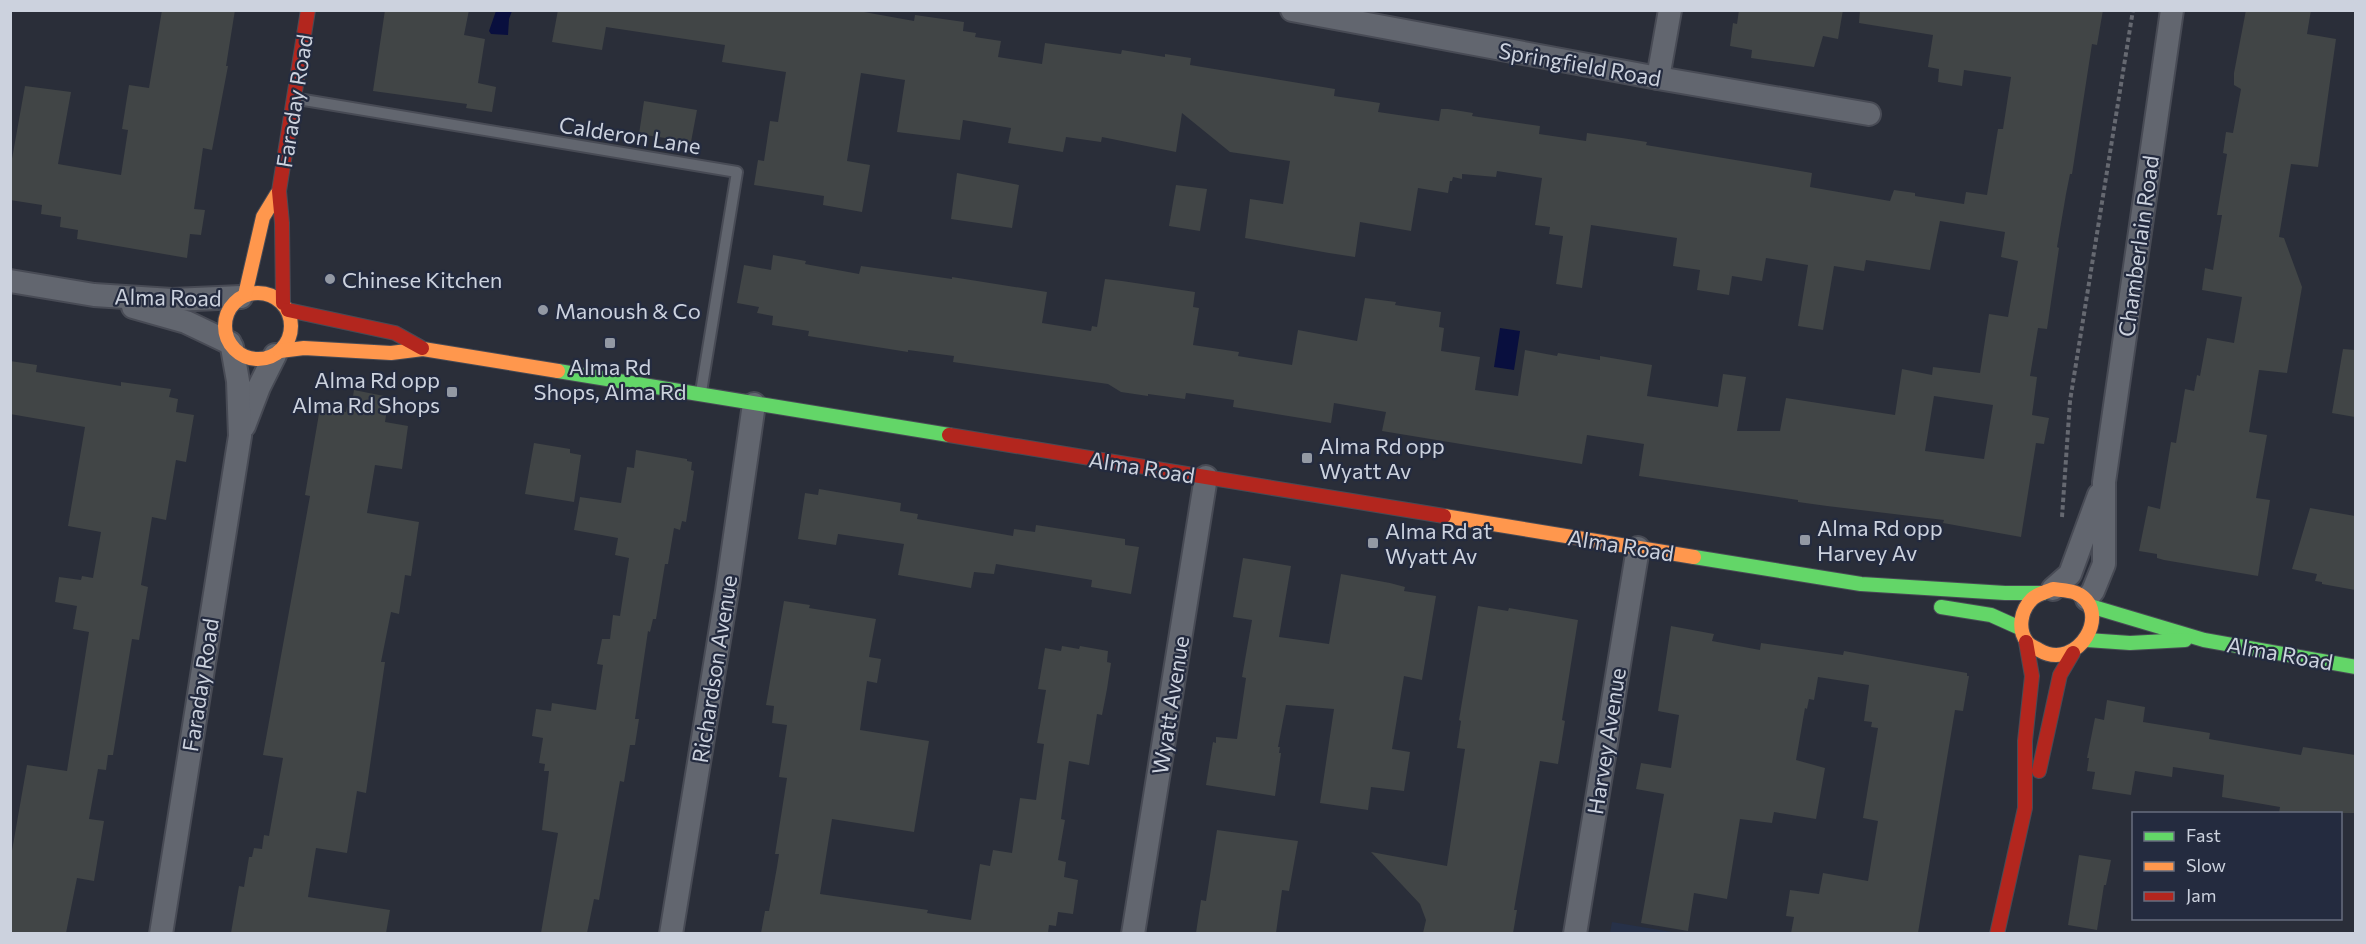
<svg xmlns="http://www.w3.org/2000/svg" width="2366" height="944" viewBox="0 0 2366 944" font-family="Commissioner,sans-serif">
<style>
.built{fill:#273148}
.water{fill:#090f3e}
.building{fill:#414546;fill-rule:evenodd}
.lines{fill:none;stroke-linecap:round;stroke-linejoin:round}
.lane-casing{stroke:#484b55;stroke-width:14}
.street-casing{stroke:#484b55;stroke-width:26}
.fast-casing{stroke:#484b55;stroke-width:16}
.slow-casing{stroke:#484b55;stroke-width:16}
.jam-casing{stroke:#484b55;stroke-width:16}
.path{stroke:#666971;stroke-width:4;stroke-dasharray:4.5 3;stroke-linecap:butt}
.lane{stroke:#62666f;stroke-width:10}
.street{stroke:#62666f;stroke-width:22}
.fast{stroke:#63d668;stroke-width:14}
.slow{stroke:#ff974d;stroke-width:14}
.jam{stroke:#b3261e;stroke-width:14}
.poi-dot{fill:#9399a4;stroke:#242b3f;stroke-width:2}
.labels{text-anchor:middle;dominant-baseline:central;stroke-width:4.5;stroke-linejoin:round;paint-order:stroke}
.street-label{font-size:22px;fill:#ccd2de;stroke:#242b3f}
.poi-label{font-size:22px;fill:#ccd2de;stroke:#242b3f;text-anchor:start}
</style>
<rect width="100%" height="100%" fill="#2a2e39"/>
<path class="built" d="M1612,922L1678,933H1610Z"/>
<g class="water">
<path d="M496,11H512L509,19L508,35L491,34L489,31Z"/>
<path d="M1500,328L1520,331L1514,370L1494,367Z"/>
</g>
<g class="building">
<path d="M162,10H235L226,66H228L212,150L203,148L194,209L205,210L201,235L190,234L187,258L77,239L78,230L60,227L61,217L41,214L42,205L10,200V170L25,86L71,92L58,164L121,175L128,130L122,129L129,85L149,88Z"/>
<path d="M385,10H469L464,35L485,39L478,83L496,87L492,112L466,108L467,104L373,91Z"/>
<path d="M558,10H853L914,21L915,15L964,22L963,31L976,33L975,37L1001,41L998,57L1042,64L1045,43L1121,54L1122,50L1165,57V54L1191,58L1190,65L1335,89L1334,96L1380,103L1378,112L1439,121L1441,109H1448L1473,113L1472,116L1540,126L1539,134L1586,141L1587,133L1622,138L1647,142L1646,145L1812,173L1810,187L1890,201L1894,190L1915,193V196L1964,204L1966,192L1987,195L1998,129H2003L2011,77L1964,70L1962,86L1938,82L1939,69L1928,67L1933,35L1859,23L1860,10H2103L2097,45L2092,44L2072,174H2070L2066,194L2057,247L2059,248L2047,329L2038,328L2030,376L2037,377L2032,415L2049,418L2044,444L2036,443L2021,537L1943,523L1944,520L1827,506L1798,502V500L1639,476L1644,444L1587,435L1582,464L1382,431L1386,412L1334,403L1331,423L1233,407L1234,400L1186,393L1185,399L1148,394V396L1121,392L1108,384L953,362L954,356L908,350V352L808,336L809,331L772,325L773,316L757,313L759,307L737,303L744,265L771,270L773,255L806,261L805,264L859,274L861,266L952,279V277L1047,292L1042,323L1091,331L1092,326L1097,327L1105,279L1122,281L1195,292L1193,307L1199,308L1193,345L1239,352L1238,356L1292,365L1298,330L1357,341L1365,298L1396,302L1395,305L1441,312L1439,327L1444,328L1441,351L1480,357L1475,390L1518,396L1525,350L1557,356L1558,353L1600,360V356L1652,365L1647,396L1718,407L1723,374L1746,377L1737,431H1780L1786,398L1895,415L1902,369L1932,375L1933,367L1980,373L1989,314L2008,317L2018,261L2001,257L2005,232L1940,221L1930,270L1866,260L1864,271L1834,266L1823,330L1798,326L1808,265L1766,258L1762,281L1732,276L1729,295L1697,290L1700,270L1673,266L1677,238L1591,225L1582,288L1556,284L1563,236L1549,234L1550,227L1535,225L1542,178L1497,171L1496,177L1462,174V179L1453,177L1452,181H1450L1448,193L1418,188L1411,231L1360,222L1355,257L1329,253L1245,238L1250,199L1283,204L1290,161L1230,152L1182,113L1176,152L1102,137L1101,142L1066,137L1063,152L1008,143L1011,128L963,120L960,140L897,132L905,80L861,73L847,161L870,165L862,212L823,205L824,196L754,185L758,160L764,161L770,121L778,122L786,72L722,62L725,45L606,27L602,50L552,42ZM1934,396L1993,405L1984,459L1925,451Z"/>
<path d="M1739,10H1843L1838,39L1823,36L1814,67L1751,58L1752,50L1730,46L1733,23L1737,24Z"/>
<path d="M2246,10H2311L2307,34L2336,39L2318,167L2291,164L2279,237L2284,238L2302,287L2287,373L2259,370L2249,432L2267,435L2256,498L2270,500L2258,576L2164,560L2157,558V554L2139,551L2148,506L2160,509L2171,442L2176,443L2185,389L2194,391L2197,375L2200,376L2207,338L2234,343L2242,297L2202,290L2205,268L2213,270L2222,215H2217L2227,154L2223,153L2226,132L2233,133L2241,89L2234,85V73Z"/>
<path d="M644,101L697,110L691,142L639,134Z"/>
<path d="M957,173L1019,185L1012,228L951,219Z"/>
<path d="M1176,185L1207,189L1200,231L1169,226Z"/>
<path d="M2343,349L2355,350V417L2332,413Z"/>
<path d="M10,361L37,365L36,372L121,386V382L171,389L169,397L178,399L176,412L194,415L186,462L176,460L166,520L152,517L141,585L148,587L139,640L132,639L113,755H108L106,770L98,769L89,819L104,821L94,881L77,878L66,933H10V862L27,765L67,771L89,632L73,629L77,606L55,602L59,577L81,580L82,576L93,578L101,532L68,526L85,427L10,414Z"/>
<path d="M354,390L389,397L385,422L408,426L402,469L375,465L367,513L419,522L411,576L405,575L399,614L391,612L381,662H385L366,793L357,791L347,853L316,848L308,897L390,910L386,933H231L239,886L244,887L249,857H252L254,848L262,849L264,835L269,836L283,758L263,755L310,496L305,495L320,408L346,412L347,407L351,408Z"/>
<path d="M534,443L570,449V453L581,455L574,502L525,494Z"/>
<path d="M636,450L687,459V461L692,462L691,470L694,471L686,522L682,521L680,530L674,528L668,564H665L656,619H653L650,632L648,631L635,719H639L635,745H630L624,782L620,781L599,900L594,899L587,933H541L558,833L542,830L549,771H544L545,764L539,763L543,738L532,736L536,709L551,711L552,703L596,710L603,665L597,664L602,639H610L613,615L620,616L629,558L615,555L618,538L574,530L580,497L621,503L627,467L634,468Z"/>
<path d="M819,489L901,503L900,511L918,514L917,519L1013,536L1014,529L1035,532L1036,525L1125,539V545L1139,547L1131,594L1091,587L1092,580L996,564L994,574L974,572L971,588L898,575L904,544L838,534L836,545L798,539L805,493L818,495Z"/>
<path d="M2310,508L2355,516V590L2322,584V582L2315,581L2317,574L2292,569Z"/>
<path d="M1243,558L1291,566L1279,637L1329,644L1341,574L1390,583L1405,587L1404,591L1436,596L1422,680L1404,676L1392,749L1410,752L1404,791L1371,787L1368,810L1320,803L1334,709L1286,705L1278,747H1280L1279,753H1281L1275,796L1206,785L1213,742L1216,743V737L1237,739L1246,678L1242,677L1252,620L1233,617Z"/>
<path d="M784,601L810,605L809,608L876,619L869,657L881,659L877,683L867,681L860,730L929,741L914,832L832,819L820,894L928,910L927,913L971,920L980,864L990,866L993,850L1012,853L1020,798L1036,800L1044,744L1037,743L1046,690L1038,689L1045,648L1061,651L1062,646L1079,649L1080,646L1108,651L1107,662L1111,663L1107,689L1102,715L1097,714L1089,765L1069,761L1061,819L1065,820L1058,860L1066,862L1064,877L1078,880L1073,914L1058,912L1056,926L1049,925L1048,933H761L765,911H769L777,867L779,854H775L787,778L779,777L787,725L772,723L774,706L766,705Z"/>
<path d="M1478,606L1508,611L1509,608L1578,620L1562,720L1565,721L1558,764L1540,761L1514,910H1517L1513,933H1423L1426,920L1420,904L1371,852L1447,866L1465,749L1457,748L1461,721L1459,720Z"/>
<path d="M1671,626L1714,634L1712,641L1760,650L1761,643L1843,655L1844,651L1967,673V676H1969L1963,711L1955,710L1918,933H1791L1794,917L1786,916L1790,890L1819,894L1823,873L1868,881L1878,821L1863,818L1878,728L1871,727L1872,722L1864,721L1869,685L1818,677L1814,700L1809,699L1807,709L1805,708L1796,760L1825,768L1816,819L1774,812L1772,823L1740,819L1727,899L1694,893L1688,931L1641,923L1664,794L1636,789L1641,763L1671,768L1679,715L1658,711Z"/>
<path d="M2107,700L2145,707L2143,722L2210,733L2209,739L2301,755L2303,747L2355,755V813H2279L2280,807L2222,797L2224,775L2173,767L2172,777L2135,771L2131,795L2092,789L2095,772L2087,771L2089,758H2087L2095,718L2104,720Z"/>
<path d="M1217,830L1298,841L1289,891L1282,890L1276,933H1196L1201,900L1206,901Z"/>
<path d="M2079,855L2111,860L2106,885H2104L2097,930L2068,925Z"/>
</g>
<g class="lines">
<g class="lane-casing">
<path id="lane" d="M298,99L737,172L701,392"/>
</g>
<g class="street-casing">
<g id="street">
<path d="M1292,10L1658,78L1869,114"/>
<path d="M1658,78L1670,10"/>
<path d="M10,281L94,295L172,300L241,297"/>
<path d="M133,307L186,322L230,343"/>
<path d="M244,426L259,387L275,355"/>
<path d="M2053,589L2070,574L2099,495"/>
<path d="M2087,599L2093,591L2104,564V482L2172,10"/>
<path d="M161,934L240,436L238,381L232,347"/>
<path d="M671,934L727,591L754,404"/>
<path d="M1133,934L1206,477"/>
<path d="M1575,934L1638,548"/>
</g>
</g>
<g class="fast-casing">
<g id="fast">
<path d="M558,371L949,435"/>
<path d="M1694,557L1861,584L2005,593H2043"/>
<path d="M2090,606L2204,640L2356,667"/>
<path d="M1941,607L1991,615L2020,628"/>
<path d="M2087,640L2130,643L2185,640"/>
</g>
</g>
<g class="slow-casing">
<g id="slow">
<circle cx="258" cy="326" r="33"/>
<path d="M245,295L263,217L277,194"/>
<path d="M280,351L304,348L391,353L423,349L558,371"/>
<path d="M1444,516L1694,557"/>
<path d="M2053,589C2060,590 2070,590 2076,593C2114,610 2078,673 2039,650C2034,647 2030,646 2027,642C2017,629 2021,610 2032,599C2037,594 2046,592 2053,589Z"/>
</g>
</g>
<g class="jam-casing">
<g id="jam">
<path d="M283,303L282,223L279,191L308,10"/>
<path d="M288,310L395,333L422,348"/>
<path d="M949,435L1444,516"/>
<path d="M2039,771L2060,675L2073,653"/>
<path d="M1997,934L2025,808V741L2032,676L2026,642"/>
</g>
</g>
<path class="path" d="M2062,517L2070,401L2133,10"/>
<use href="#lane" class="lane"/>
<use href="#street" class="street"/>
<use href="#fast" class="fast"/>
<use href="#slow" class="slow"/>
<use href="#jam" class="jam"/>
</g>
<g class="poi-dot">
<circle cx="330" cy="279" r="6"/>
<circle cx="543" cy="310" r="6"/>
<rect x="604" y="337" width="12" height="12" rx="3"/>
<rect x="446" y="386" width="12" height="12" rx="3"/>
<rect x="1301" y="452" width="12" height="12" rx="3"/>
<rect x="1799" y="534" width="12" height="12" rx="3"/>
<rect x="1367" y="537" width="12" height="12" rx="3"/>
</g>
<g class="labels">
<g class="street-label">
<text transform="translate(1580 64) rotate(10)">Springfield Road</text>
<text transform="translate(294 101) rotate(-81)">Faraday Road</text>
<text transform="translate(630 135) rotate(9)">Calderon Lane</text>
<text transform="translate(2138 246) rotate(-82)">Chamberlain Road</text>
<text transform="translate(168 297) rotate(1)">Alma Road</text>
<text transform="translate(1142 467) rotate(9)">Alma Road</text>
<text transform="translate(1621 545) rotate(9)">Alma Road</text>
<text transform="translate(2280 653) rotate(10)">Alma Road</text>
<text transform="translate(714 669) rotate(-81)">Richardson Avenue</text>
<text transform="translate(200 685) rotate(-81)">Faraday Road</text>
<text transform="translate(1170 705) rotate(-81)">Wyatt Avenue</text>
<text transform="translate(1606 741) rotate(-81)">Harvey Avenue</text>
</g>
<g class="poi-label">
<text x="342" y="279">Chinese Kitchen</text>
<text x="555" y="310">Manoush &amp; Co</text>
<text x="610" y="366" text-anchor="middle">Alma Rd<tspan x="610" dy="25">Shops, Alma Rd</tspan></text>
<text x="440" y="379" text-anchor="end">Alma Rd opp<tspan x="440" dy="25">Alma Rd Shops</tspan></text>
<text x="1319" y="445">Alma Rd opp<tspan x="1319" dy="25">Wyatt Av</tspan></text>
<text x="1817" y="527">Alma Rd opp<tspan x="1817" dy="25">Harvey Av</tspan></text>
<text x="1385" y="530">Alma Rd at<tspan x="1385" dy="25">Wyatt Av</tspan></text>
</g>
</g>
<rect width="2366" height="944" fill="none" stroke="#ccd2de" stroke-width="24"/>
<rect x="2132" y="812" width="210" height="108" fill="#242b3f" stroke="#676e7f" stroke-width="1.5"/>
<rect x="2144" y="832" width="30" height="9" fill="#63d668" stroke="#676e7f" stroke-width="1.5"/>
<text x="2186" y="842" font-size="18" fill="#ccd2de">Fast</text>
<rect x="2144" y="862" width="30" height="9" fill="#ff974d" stroke="#676e7f" stroke-width="1.5"/>
<text x="2186" y="872" font-size="18" fill="#ccd2de">Slow</text>
<rect x="2144" y="892" width="30" height="9" fill="#b3261e" stroke="#676e7f" stroke-width="1.5"/>
<text x="2186" y="902" font-size="18" fill="#ccd2de">Jam</text>
</svg>
